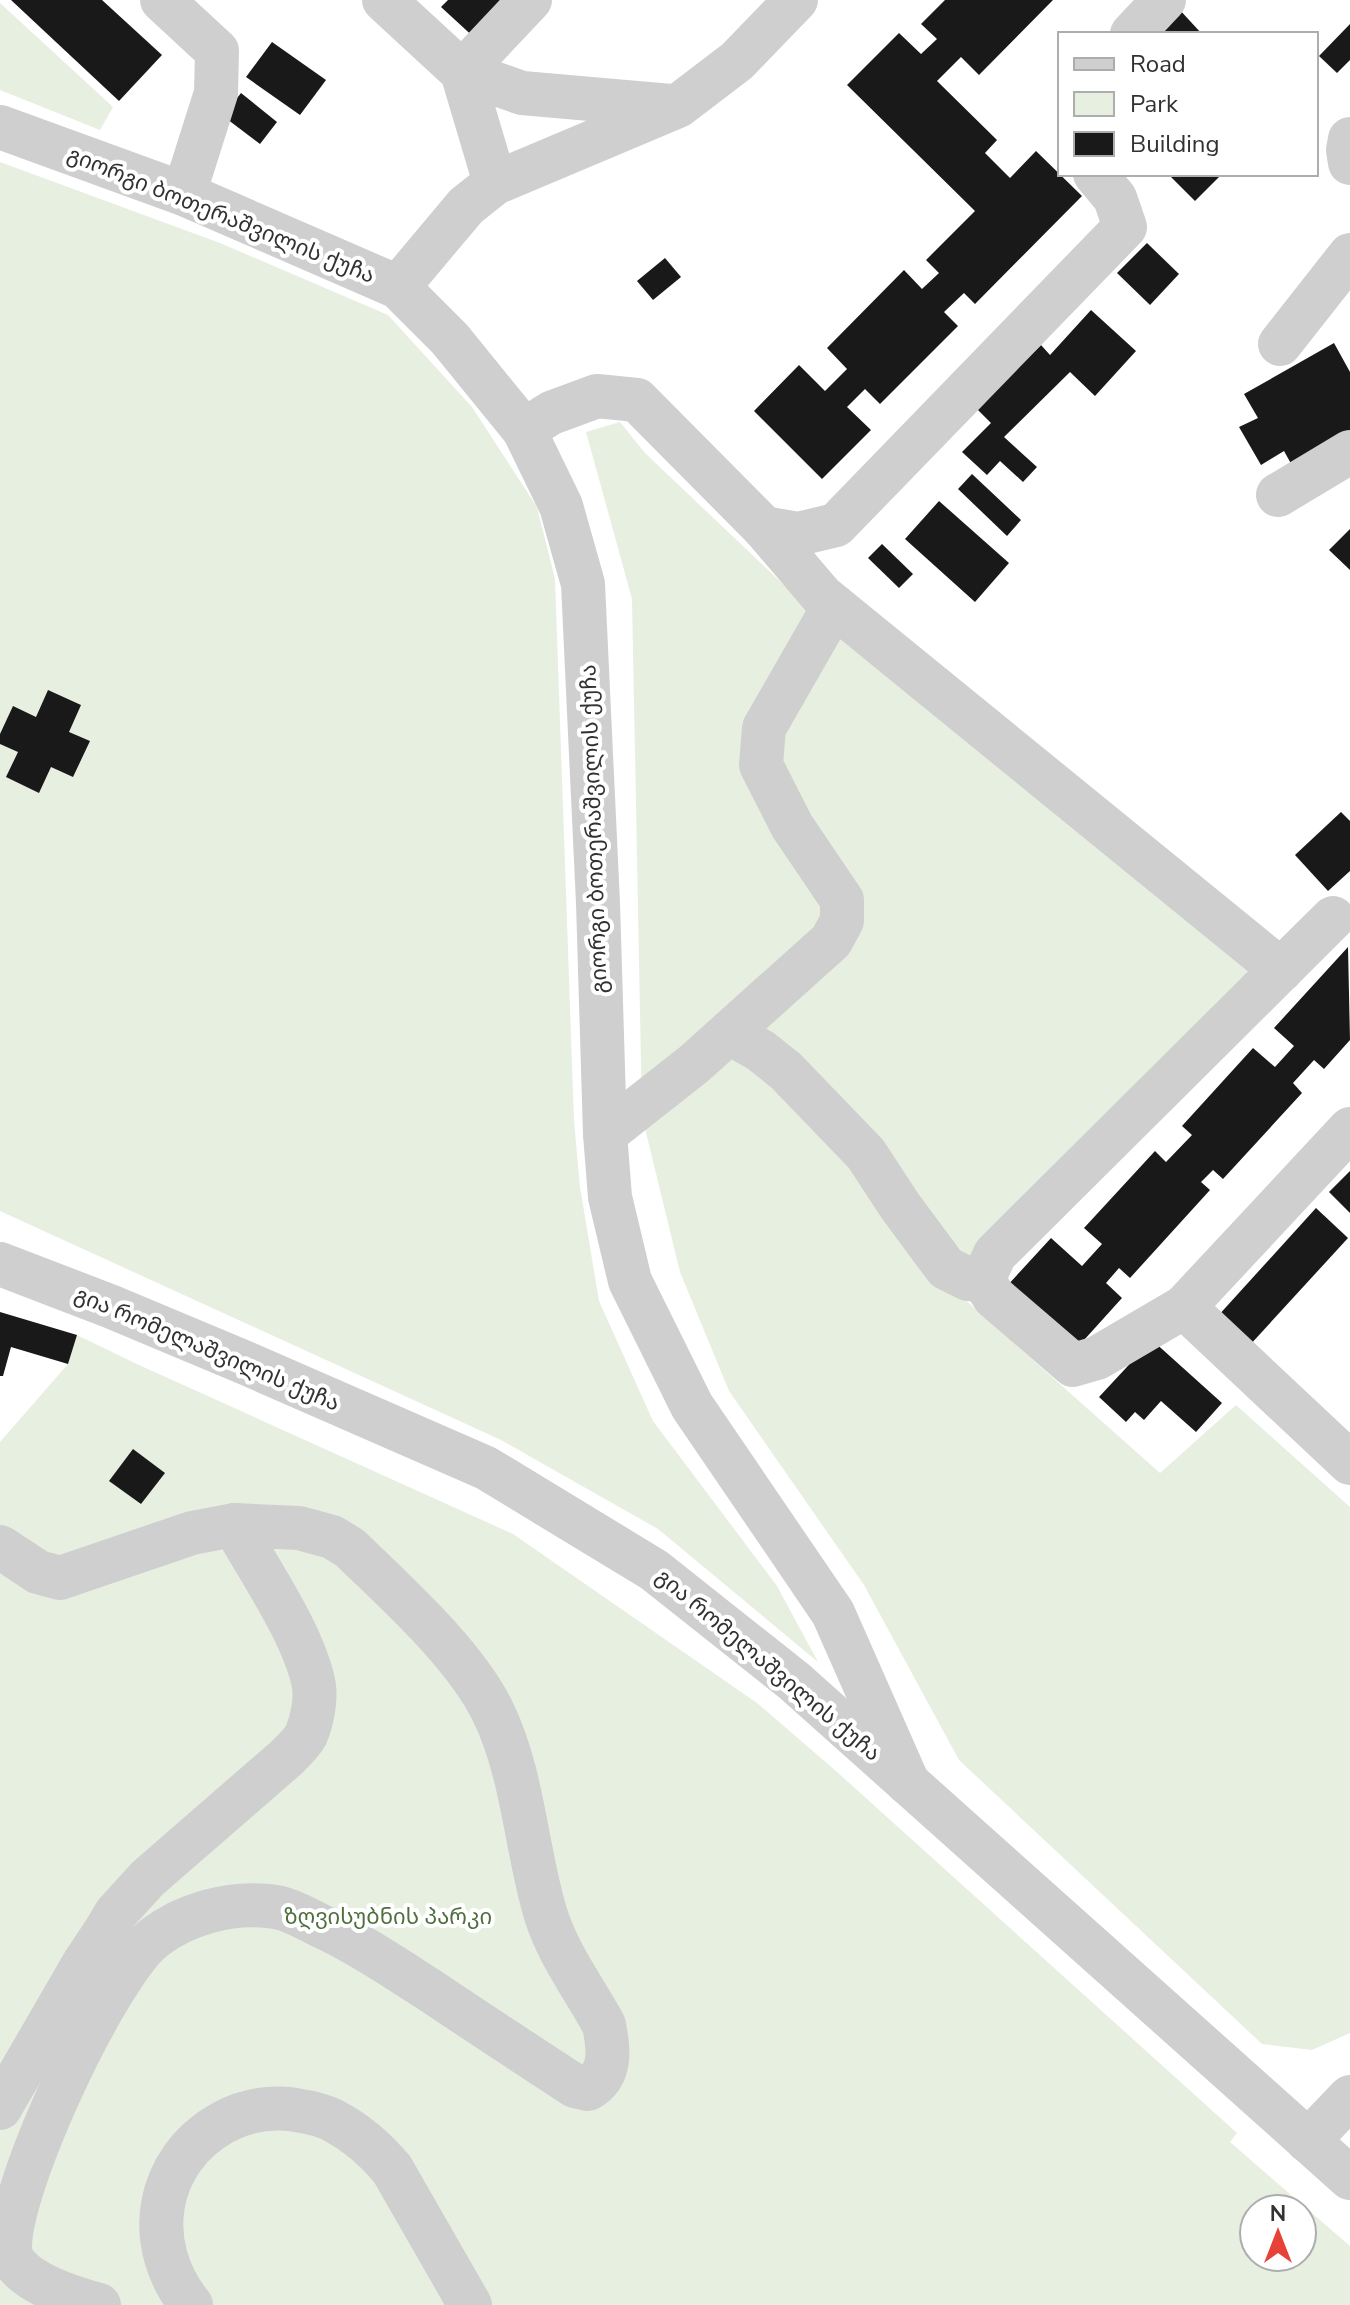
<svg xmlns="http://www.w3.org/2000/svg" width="1350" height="2305" viewBox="0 0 1350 2305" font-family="'Nunito Sans','Noto Sans Georgian',sans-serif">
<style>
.green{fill:#e7efe1;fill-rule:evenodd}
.building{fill:#191919}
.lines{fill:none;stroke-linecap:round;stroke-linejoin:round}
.minor{stroke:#cfcfcf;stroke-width:44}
.labels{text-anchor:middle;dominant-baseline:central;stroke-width:8;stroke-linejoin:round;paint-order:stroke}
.street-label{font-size:22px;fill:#323232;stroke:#fff}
.park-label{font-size:22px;fill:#4f6f3f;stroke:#fff}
</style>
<rect width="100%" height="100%" fill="#fff"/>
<g class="green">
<path d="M0,3L113,107L100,130L0,90Z"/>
<path d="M0,162L220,243L388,315L472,407L537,507L555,579L574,1121L580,1187L599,1301L653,1421L777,1586L818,1662L658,1529L501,1440L0,1211Z"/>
<path d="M620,422L645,453L845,643L1256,970L952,1288L1160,1473L1236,1405L1350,1507V2033L1312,2050L1262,2044L959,1760L864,1585L729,1391L680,1272L642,1116L632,599L586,432Z"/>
<path d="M77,1335L139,1365L513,1534L757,1703L836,1771L1237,2133L1230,2142L1350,2246V2305H0V1442L68,1364ZM1254,2209H1302V2257H1254Z"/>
</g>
<g class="building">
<path d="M11,0H102L162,55L119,101Z"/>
<path d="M448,0H516L478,41L441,7Z"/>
<path d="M945,0H1053L979,75L961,57L937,81L997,140L985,153L1010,178L1036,151L1082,196L975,304L964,293L944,312L958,326L880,404L865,389L847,407L871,430L822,479L754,411L799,365L825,391L847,369L827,348L904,270L922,289L939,273L926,260L975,211L847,85L899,33L921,54L937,39L921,24Z"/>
<path d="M1178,8L1202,34H1150Z"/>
<path d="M1350,24V60L1337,73L1319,56Z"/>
<path d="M272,42L326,80L300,115L246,77Z"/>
<path d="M241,93L277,122L260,144L223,116Z"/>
<path d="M1168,174H1222L1195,201Z"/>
<path d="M1147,243L1179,274L1150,305L1117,273Z"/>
<path d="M665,258L681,277L653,300L637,281Z"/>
<path d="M1091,310L1136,351L1095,396L1070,372L1004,437L1037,467L1023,482L1000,461L987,475L962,452L991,423L976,408L1041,345L1050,355Z"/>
<path d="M1334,343L1350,372V437L1294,469L1284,451L1261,465L1239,427L1258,418L1244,394Z"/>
<path d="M972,474L1021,520L1007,536L958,489Z"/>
<path d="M939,501L1009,563L975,602L905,539Z"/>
<path d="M1350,529V570L1329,550Z"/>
<path d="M882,544L913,574L899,588L868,558Z"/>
<path d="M48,690L81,705L69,732L90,741L73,777L51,767L39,793L6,777L18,752L0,744V734L13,706L36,717Z"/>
<path d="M1341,812L1350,821V871L1328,891L1295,855Z"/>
<path d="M1348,947L1350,1040L1324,1069L1314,1060L1293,1083L1302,1093L1223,1179L1213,1170L1201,1182L1210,1190L1130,1278L1119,1268L1106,1283L1122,1298L1075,1350L1006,1287L1051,1238L1082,1266L1102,1244L1084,1228L1155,1151L1166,1162L1192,1135L1182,1126L1253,1048L1275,1067L1294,1046L1274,1028Z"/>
<path d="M1350,1171V1213L1329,1192Z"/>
<path d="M1316,1208L1348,1238L1249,1346L1217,1317Z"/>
<path d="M0,1312L77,1335L68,1364L11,1347L3,1376H0Z"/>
<path d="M1152,1340L1222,1403L1196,1432L1161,1401L1144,1420L1135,1412L1126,1422L1099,1397Z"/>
<path d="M133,1449L165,1473L141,1504L109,1481Z"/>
</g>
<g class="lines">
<g class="minor">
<path d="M162,0L217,51L216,93L184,194"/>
<path d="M384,0L462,72L495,183"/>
<path d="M530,0L462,72L522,93L671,106"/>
<path d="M1132,34L1164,0"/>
<path d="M0,127L184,194L398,287L450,339L524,430L561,506L583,584L598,903L605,1134L610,1197L630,1281L692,1406L833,1613L908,1783"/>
<path d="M1350,139L1348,150L1350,163"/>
<path d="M398,287L466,206L495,183L678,106L737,61L796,0"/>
<path d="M1280,344L1350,255"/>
<path d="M524,430L551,413L597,396L637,400L764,528L798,534L836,525L1125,227L1115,198L1095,174"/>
<path d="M1278,495L1350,452"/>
<path d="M764,528L822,596L1281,970"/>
<path d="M730,1033L761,1051L786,1071L866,1154L900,1206L946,1268L968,1279L983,1280"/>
<path d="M1350,1129L1184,1307L1350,1463"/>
<path d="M605,1134L694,1064L831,941L842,921V900L792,826L761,765L764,728L834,606"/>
<path d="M0,1264L112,1307L248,1364L486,1468L654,1570L794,1681L1350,2178"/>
<path d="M1184,1307L1097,1358L1073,1365L994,1297L983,1280L995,1254L1333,918"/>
<path d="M0,1547L38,1572L60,1578L192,1533L234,1525L299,1528L332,1537L350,1548C396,1593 465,1654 493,1712C523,1773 526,1848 545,1912C557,1953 584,1988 604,2025C609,2049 612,2075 588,2089L575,2086C526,2054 477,2022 428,1989C392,1966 358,1943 319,1925C303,1917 286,1907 268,1906C229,1902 185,1914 154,1938C108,1973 0,2201 11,2256C23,2283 73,2298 99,2305"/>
<path d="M130,1962L106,1930L116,1913L148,1878L286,1758C293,1751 302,1743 306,1735C312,1721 316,1701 314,1686C305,1636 259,1570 234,1525"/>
<path d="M0,2108L84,1963L106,1930"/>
<path d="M1308,2141L1350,2097"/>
<path d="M191,2305C142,2245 154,2160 224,2122C244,2111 266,2107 289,2109C305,2111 322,2114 336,2122C358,2134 376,2150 392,2169L470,2305"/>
</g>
</g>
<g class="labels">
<g class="street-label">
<text transform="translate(221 215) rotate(22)">გიორგი ბოთერაშვილის ქუჩა</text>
<text transform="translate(594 829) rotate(-92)">გიორგი ბოთერაშვილის ქუჩა</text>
<text transform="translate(207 1349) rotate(23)">გია რომელაშვილის ქუჩა</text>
<text transform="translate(768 1665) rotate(40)">გია რომელაშვილის ქუჩა</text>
</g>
<g class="park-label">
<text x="388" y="1917">ზღვისუბნის პარკი</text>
</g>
</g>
<rect x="1058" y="32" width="260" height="144" fill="#ffffff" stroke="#adadad" stroke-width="2"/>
<rect x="1074" y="58" width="40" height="12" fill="#cfcfcf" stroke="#adadad" stroke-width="2"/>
<text x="1130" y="72" font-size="24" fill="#323232">Road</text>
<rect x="1074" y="92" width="40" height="24" fill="#e7efe1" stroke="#adadad" stroke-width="2"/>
<text x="1130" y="112" font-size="24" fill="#323232">Park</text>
<rect x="1074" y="132" width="40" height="24" fill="#191919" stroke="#adadad" stroke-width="2"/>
<text x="1130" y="152" font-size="24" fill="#323232">Building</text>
<g transform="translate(1278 2233)"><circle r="38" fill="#ffffff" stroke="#adadad" stroke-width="2"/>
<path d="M0-6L14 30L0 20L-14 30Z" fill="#e64238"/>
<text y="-12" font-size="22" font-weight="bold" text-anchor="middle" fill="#323232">N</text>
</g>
</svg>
